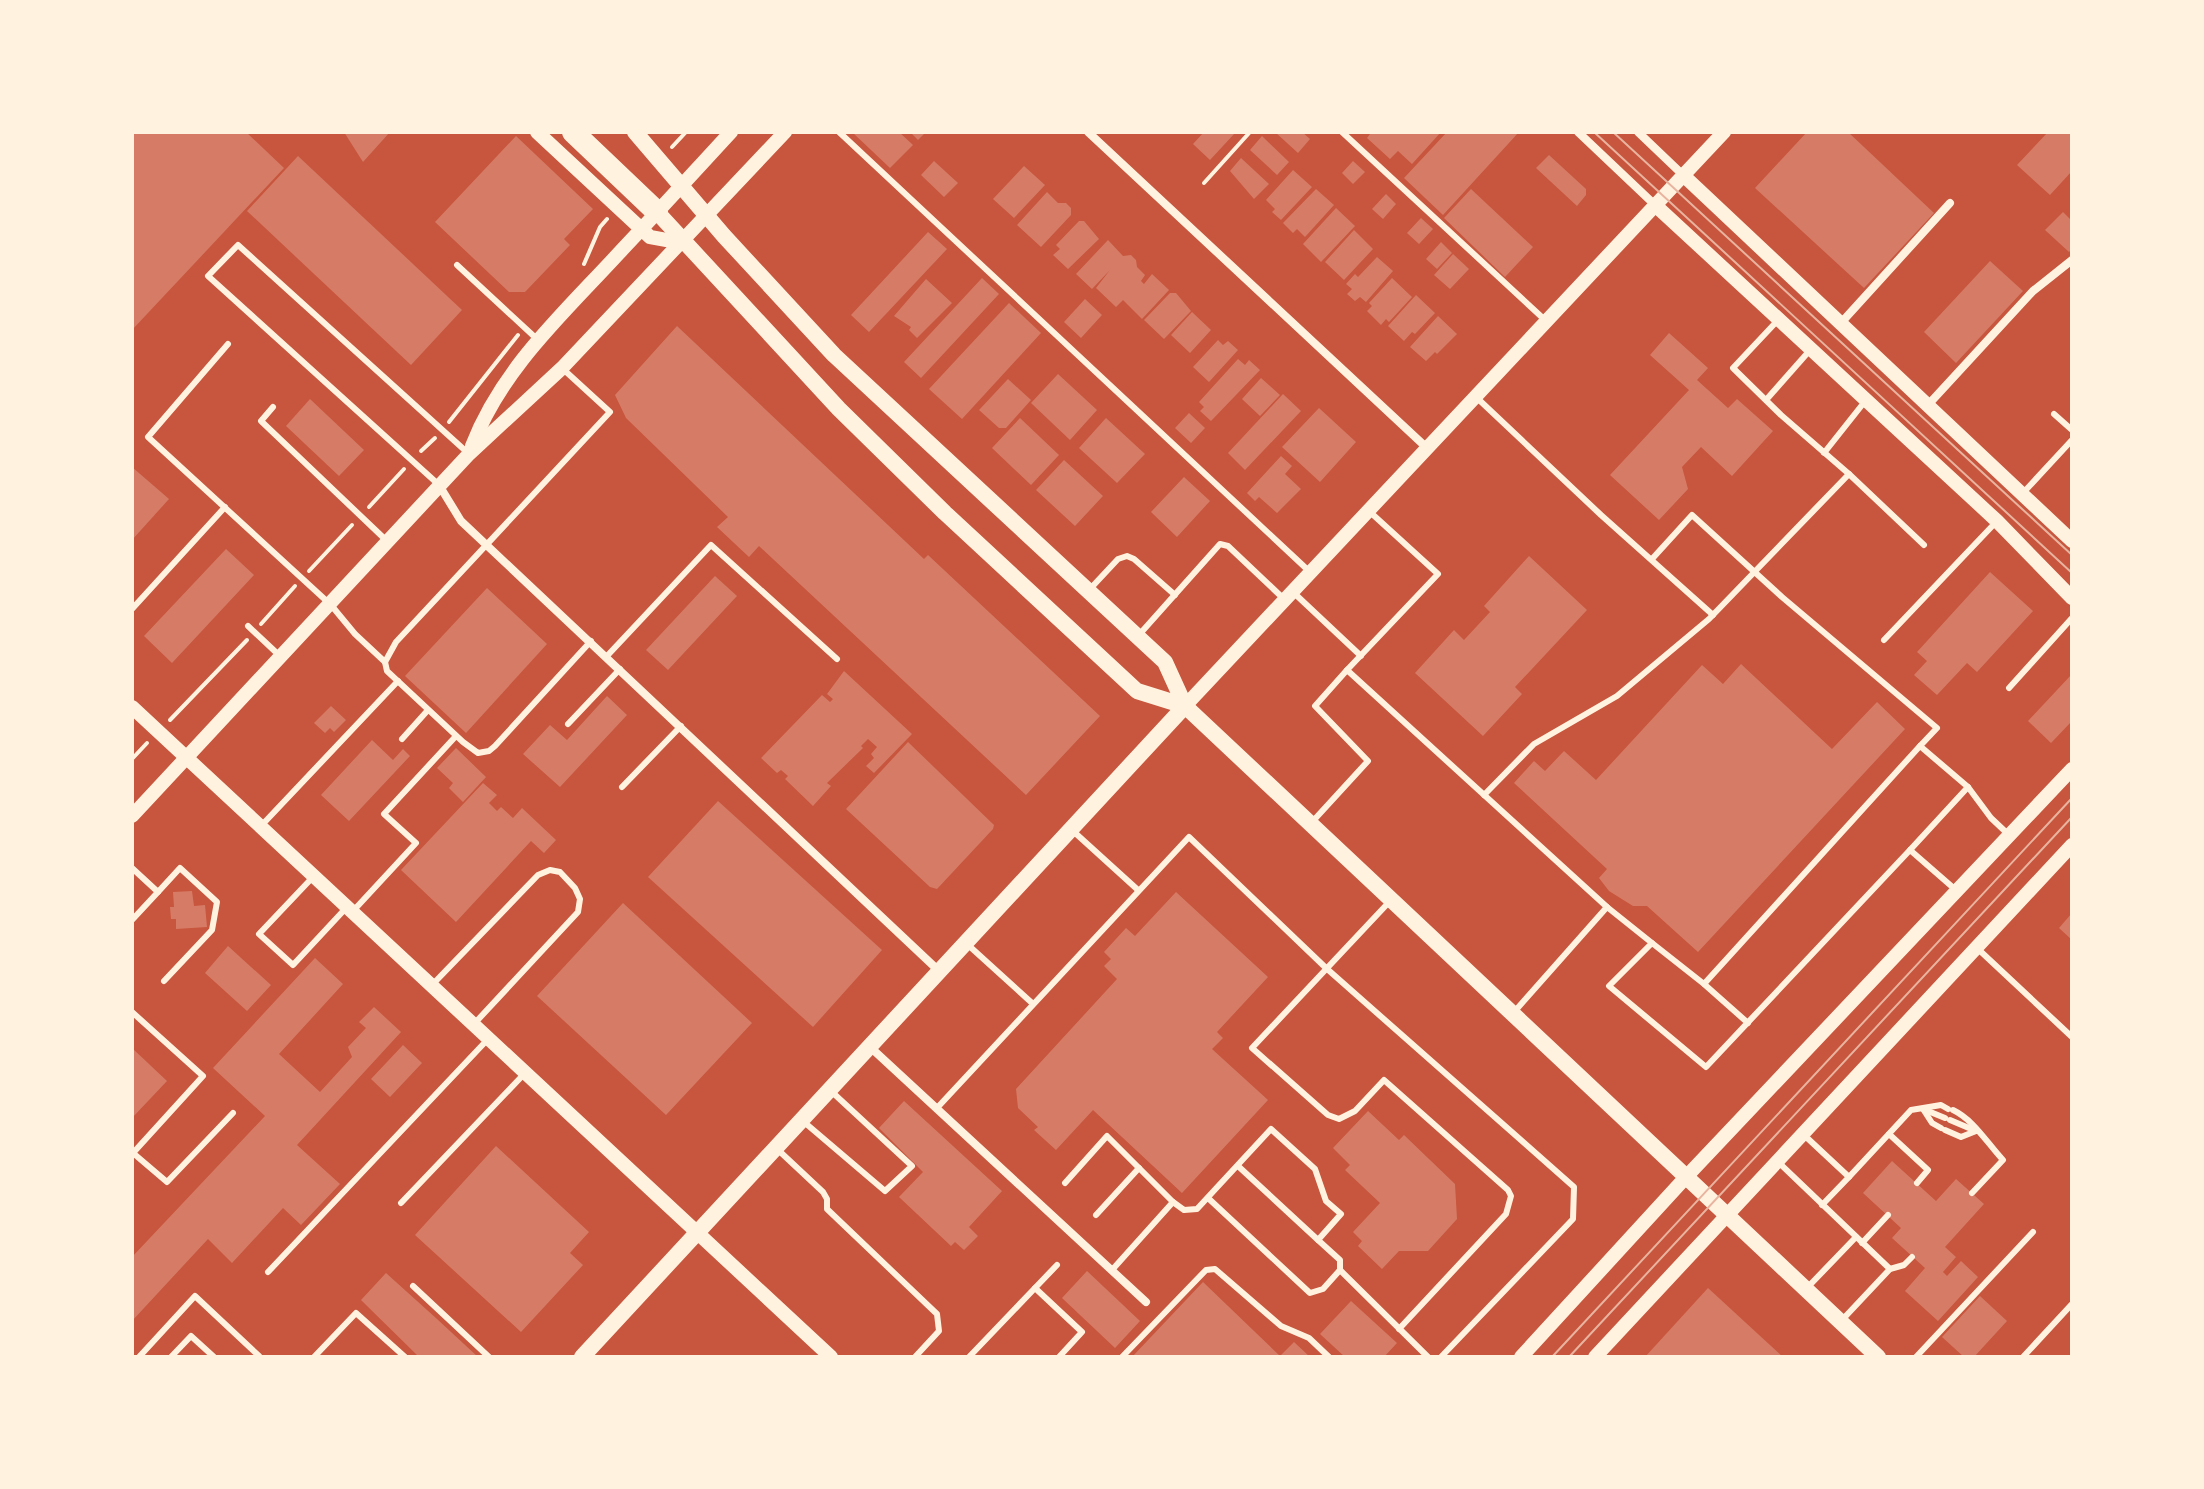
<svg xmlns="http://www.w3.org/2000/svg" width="2204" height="1489" viewBox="0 0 2204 1489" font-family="Inter,sans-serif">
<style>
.building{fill:#d67c66}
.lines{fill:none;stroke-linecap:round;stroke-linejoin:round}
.path{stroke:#fff3e0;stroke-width:4}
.service{stroke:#fff3e0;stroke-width:6}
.minor{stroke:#fff3e0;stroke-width:8}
.tertiary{stroke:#fff3e0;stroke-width:14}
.secondary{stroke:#fff3e0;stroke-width:16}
.motorway{stroke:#fff3e0;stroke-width:22}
.tram{stroke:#e9b49f;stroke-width:2}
</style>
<rect width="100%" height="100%" fill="#c8553d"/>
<g class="building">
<path d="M132,132H246L284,168L132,330Z"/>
<path d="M344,132H390L363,162Z"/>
<path d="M852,132H899L913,145L890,168Z"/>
<path d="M910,132H926L918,140Z"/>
<path d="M1204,132H1234L1235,133L1210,160L1193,144Z"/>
<path d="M1275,132H1302L1310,139L1298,153Z"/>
<path d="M1368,132H1441L1412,164L1398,151L1390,159L1367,138L1370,134Z"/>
<path d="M1447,132H1519L1443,215L1404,178Z"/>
<path d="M1807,132H1848L1934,213L1864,288L1755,188Z"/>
<path d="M2048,132H2072V171L2050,195L2017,165Z"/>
<path d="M516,136L593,209L564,239L570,245L525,292H509L435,222Z"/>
<path d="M1262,136L1289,162L1277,175L1250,150Z"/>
<path d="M1549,155L1586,189V195L1577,206L1536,168Z"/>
<path d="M298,156L462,310L411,365L247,211Z"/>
<path d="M1241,158L1269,184L1254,199L1230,171Z"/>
<path d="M934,161L958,183L944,197L921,175Z"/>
<path d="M1353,161L1365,172L1353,184L1342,173Z"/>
<path d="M1024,166L1045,185L1014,218L993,199Z"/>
<path d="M1293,170L1312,187L1281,220L1272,212L1275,209L1266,200Z"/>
<path d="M1316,189L1334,205L1305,237L1297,229L1293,233L1283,223Z"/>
<path d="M1471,189L1533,247L1505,277L1444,218Z"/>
<path d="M1047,192L1058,203H1066L1071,208V215L1041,247L1017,225Z"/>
<path d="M1386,194L1396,204L1383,219L1372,209Z"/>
<path d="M1336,208L1355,226L1321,262L1303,244Z"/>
<path d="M2063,212L2072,221V249L2069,252L2045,230Z"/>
<path d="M1421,218L1433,229L1419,244L1407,233Z"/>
<path d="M1079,221H1084L1099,239L1068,269L1053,255L1060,249L1056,245Z"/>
<path d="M1354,230L1373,249L1344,280L1325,262Z"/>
<path d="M928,232L947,249L869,332L851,315Z"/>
<path d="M1108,240L1123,256L1131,255L1136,260L1137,267L1145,275L1141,281L1144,284L1152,274L1169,290L1142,319L1123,300L1116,307L1096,288L1110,270L1092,289L1076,274Z"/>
<path d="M1441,242L1452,253L1437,269L1426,259Z"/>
<path d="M1453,254L1469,269L1450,289L1434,275Z"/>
<path d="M1377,257L1393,271L1366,302L1360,297L1355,301L1347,294L1352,289L1346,284L1355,274L1358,277Z"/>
<path d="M1990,261L2023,291L1956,363L1924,332Z"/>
<path d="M982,278L999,294L921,378L904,362Z"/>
<path d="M1392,278L1412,297L1389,322L1386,319L1381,325L1367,311L1372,306L1369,303Z"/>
<path d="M926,279L952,303L917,338L909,330L911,327L894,316Z"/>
<path d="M1170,293H1176L1191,311L1164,339L1144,320Z"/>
<path d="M1416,295L1435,313L1415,334L1412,332L1404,341L1388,326Z"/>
<path d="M1085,299L1102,315L1081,338L1064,322Z"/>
<path d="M1009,303L1041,333L962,419L929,389Z"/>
<path d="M1192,312L1211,330L1190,353L1171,335Z"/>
<path d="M1438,316L1457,334L1437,354L1435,352L1426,361L1410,347Z"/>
<path d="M677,326L924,559L928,555L1100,716L1026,795L759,546L749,557L717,527L728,517L626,418L615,395Z"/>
<path d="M1669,333L1708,368L1697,380L1728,408L1737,399L1773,431L1732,476L1701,447L1682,467L1688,489L1659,520L1610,475L1689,390L1650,355Z"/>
<path d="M1218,340L1223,345L1228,341L1238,350L1209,382L1193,367Z"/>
<path d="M1238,359L1245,365L1249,360L1260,370L1211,421L1200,411L1204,407L1199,402Z"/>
<path d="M1058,374L1097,410L1070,440L1031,403Z"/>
<path d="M1261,378L1280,395L1260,416L1242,399Z"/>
<path d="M1008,379L1031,400L1006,428H999L979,410Z"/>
<path d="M1283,394L1301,411L1245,470L1228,453Z"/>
<path d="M310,399L364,450L339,476L286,426Z"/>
<path d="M1319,408L1356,442L1320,482L1282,447Z"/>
<path d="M1189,413L1205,428L1191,443L1175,428Z"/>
<path d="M1020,418L1059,455L1031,485L992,448Z"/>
<path d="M1106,418L1145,454L1117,483L1079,448Z"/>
<path d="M1281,456L1292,466L1285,474L1301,489L1277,513L1259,497L1255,501L1247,493Z"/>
<path d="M1064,460L1103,496L1075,526L1036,490Z"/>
<path d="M132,467L169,499L132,540Z"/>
<path d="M1184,477L1210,501L1177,537L1151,512Z"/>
<path d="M226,549L254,575L172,663L144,636Z"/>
<path d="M1529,556L1587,610L1515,687L1522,694L1483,736L1415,673L1454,630L1464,640L1490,612L1484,606Z"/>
<path d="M1990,572L2033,611L1977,672L1967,663L1937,695L1914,675L1927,661L1917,652Z"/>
<path d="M715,576L737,596L668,670L646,650Z"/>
<path d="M487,588L547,644L466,733L405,676Z"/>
<path d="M1741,664L1832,749L1877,702L1905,729L1698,952L1647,906H1633L1609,891L1599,878L1607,869L1514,783L1534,761L1545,771L1564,751L1596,780L1702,665L1723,684Z"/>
<path d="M844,671L912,734L874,773L866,766L874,758L871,754L877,747L868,739L861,746L863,748L827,783L831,786L813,806L785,779L788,776L781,770L777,773L761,758L822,695L830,702L833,699L827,694Z"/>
<path d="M2072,674V721L2051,743L2028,721Z"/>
<path d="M607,696L627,715L560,787L523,754L550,725L567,740Z"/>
<path d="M331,706L346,720L334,732L330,728L325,733L314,723Z"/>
<path d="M372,740L393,760L403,749L410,756L349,821L321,795Z"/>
<path d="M908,742L994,825L993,829L937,889L930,887L846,809Z"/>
<path d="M456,748L486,777L463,802L449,788L453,783L437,768Z"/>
<path d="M483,783L497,795L489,803L497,811L501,807L513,818L522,808L556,840L544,853L531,841L456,922L401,870Z"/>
<path d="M718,801L882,950L813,1027L648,877Z"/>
<path d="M192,891L194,906L205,905L207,927L176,929V919H171L170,907H174L173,892Z"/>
<path d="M1176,892L1268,977L1217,1032L1223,1038L1212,1049L1268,1100L1182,1193L1093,1110L1056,1150L1034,1130L1038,1127L1018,1108L1016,1089L1117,979L1104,966L1111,959L1104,952L1126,928L1135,936Z"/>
<path d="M623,903L752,1023L666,1115L537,996Z"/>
<path d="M2072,913V940L2059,928Z"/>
<path d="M228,946L271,985L247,1011L205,973Z"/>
<path d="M315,958L343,984L279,1054L320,1092L352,1057L348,1047L366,1028L359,1022L374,1007L401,1032L297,1145L340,1184L301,1225L283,1208L232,1263L208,1239L132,1321V1257L265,1116L213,1068Z"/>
<path d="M403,1045L422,1063L390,1097L371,1079Z"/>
<path d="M132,1048L167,1081L132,1118Z"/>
<path d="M904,1101L1002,1191L969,1227L978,1236L964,1250L955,1242L951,1246L899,1197L923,1172L879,1128Z"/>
<path d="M1368,1111L1399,1140L1404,1135L1455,1184L1457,1219L1428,1251H1399L1382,1269L1358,1246L1362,1241L1353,1232L1380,1203L1345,1170L1350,1165L1333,1148Z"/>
<path d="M496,1146L589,1232L570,1253L583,1265L521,1332L415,1235Z"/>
<path d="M1892,1161L1936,1201L1956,1179L1984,1204L1945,1247L1956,1257L1943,1272L1947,1276L1961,1261L1978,1277L1938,1321L1905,1291L1925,1268L1892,1238L1901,1228L1863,1193Z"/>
<path d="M1087,1271L1140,1321L1115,1348L1062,1298Z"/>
<path d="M386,1273L437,1319L478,1357H419L361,1300Z"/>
<path d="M1203,1282L1280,1356L1294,1342L1310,1357H1132Z"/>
<path d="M1708,1288L1783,1357H1645Z"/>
<path d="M1980,1296L2007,1321L1974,1357H1964L1942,1337Z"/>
<path d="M1351,1301L1397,1343L1384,1357H1345L1320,1334Z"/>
</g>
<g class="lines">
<g class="path">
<path d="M672,147L686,132"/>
<path d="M1204,183L1250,132"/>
<path d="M584,264L600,227L607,219"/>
<path d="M449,422L518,335"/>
<path d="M421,451L435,438"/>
<path d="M369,507L404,469"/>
<path d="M309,571L352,525"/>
<path d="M261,624L295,586"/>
<path d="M170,720L247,640"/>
<path d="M132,759L147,743"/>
</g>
<g class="service">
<path d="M839,132L1310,572"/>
<path d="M1342,132L1545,320"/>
<path d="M457,265L538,340"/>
<path d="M228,344L148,437L331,605L355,634L385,662"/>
<path d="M563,369L610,412L396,642L385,662L387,671L463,742L478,753L489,751L495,746L591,641"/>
<path d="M1476,397L1601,515L1713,615"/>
<path d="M1766,400L1811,349"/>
<path d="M273,407L261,421L388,542"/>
<path d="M2054,414L2072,430"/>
<path d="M1824,453L1866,400"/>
<path d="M1849,474L1924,545"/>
<path d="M438,484L208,276L238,245L469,454"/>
<path d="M2023,493L2072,440"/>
<path d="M1370,512L1438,574L1347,670L1607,907L1652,943L1609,986L1706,1067L1910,850L1957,891"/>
<path d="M1652,559L1692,515L1782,597L1937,728L1920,746L1968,787L1991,818L2009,835"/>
<path d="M1090,589L1118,559L1127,556L1134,559L1175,595"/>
<path d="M1294,593L1361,656"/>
<path d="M132,609L225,507"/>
<path d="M248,626L281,657"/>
<path d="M1138,636L1220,544L1228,546L1284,599"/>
<path d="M1884,640L1997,521"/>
<path d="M607,656L711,545L837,659"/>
<path d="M2009,688L2072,618"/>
<path d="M568,724L620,669"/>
<path d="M402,739L428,710"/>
<path d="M622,787L681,726"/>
<path d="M1484,795L1534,744L1617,696L1709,619L1849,474L1781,415L1733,368L1779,319"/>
<path d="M1313,821L1368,761L1315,706L1347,670"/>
<path d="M261,826L398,681"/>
<path d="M1073,831L1138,890"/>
<path d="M1910,850L1968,787"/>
<path d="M132,868L158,892L132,920"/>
<path d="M312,878L259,934L293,965L346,908"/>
<path d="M158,892L180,868L217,902L212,930L164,981"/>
<path d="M1391,900L1252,1048L1328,1115L1339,1119L1355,1111L1384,1080L1508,1190L1511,1196L1506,1214L1399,1329"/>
<path d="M354,910L416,843L384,814L456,736"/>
<path d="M1652,943L1704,984L1920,746"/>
<path d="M967,944L1032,1003"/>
<path d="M1978,949L2072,1037"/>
<path d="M1704,984L1748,1023"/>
<path d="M432,985L538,875L550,870L560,872L575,888L580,899L578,912L474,1024"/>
<path d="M1515,1011L1607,907"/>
<path d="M132,1012L203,1076L133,1153L167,1182L233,1113"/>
<path d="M937,1108L1189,837L1326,968L1574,1187L1573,1219L1441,1357"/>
<path d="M1923,1109L1932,1123L1941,1128"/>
<path d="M1923,1109L1945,1118"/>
<path d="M1953,1110C1974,1120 1987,1143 2003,1160L1972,1193"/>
<path d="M1950,1120L1976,1131"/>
<path d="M804,1122L885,1191L912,1166L832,1092"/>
<path d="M1945,1130L1961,1137L1976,1131"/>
<path d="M1889,1134L1928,1170L1917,1183"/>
<path d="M1804,1135L1849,1177L1822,1205"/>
<path d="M776,1148L823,1192L827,1199V1209L937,1314L939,1331L915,1357"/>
<path d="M1777,1161L1890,1269"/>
<path d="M1238,1166L1318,1240"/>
<path d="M1849,1177L1911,1110L1941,1105L1948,1109"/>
<path d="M1065,1183L1107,1136L1173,1202L1184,1210L1197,1209L1271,1129L1315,1169L1326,1201L1341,1214L1318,1240L1340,1260V1270"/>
<path d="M1208,1198L1310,1293L1323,1289L1340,1270L1428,1357"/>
<path d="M401,1203L526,1072"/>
<path d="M1096,1215L1139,1168"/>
<path d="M1862,1243L1888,1215"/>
<path d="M1112,1270L1173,1202"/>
<path d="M268,1272L489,1038"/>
<path d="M413,1286L489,1357"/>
<path d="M1035,1288L1057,1265"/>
<path d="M1806,1289L1856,1237"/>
<path d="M1843,1319L1890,1269L1904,1265L1912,1257"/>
<path d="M139,1357L195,1296L259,1356"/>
<path d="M171,1357L191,1336L214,1357"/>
<path d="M314,1357L356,1313L405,1357"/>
<path d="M969,1357L1035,1288L1082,1332L1059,1357"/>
<path d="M1122,1357L1206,1270L1215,1269L1281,1326L1309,1338L1329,1357"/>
<path d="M1916,1357L2033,1232"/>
<path d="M2023,1357L2072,1304"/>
</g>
<g class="minor">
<path d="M1088,132L1427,448"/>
<path d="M1578,132L1655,205"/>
<path d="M1638,132L1683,175"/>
<path d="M1840,324L1950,203"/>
<path d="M1927,406L2033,291L2072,260"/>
<path d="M439,485L461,521L939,971"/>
<path d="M869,1046L1146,1302"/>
</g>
<g class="tertiary">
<path d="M537,132L650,237L672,241L683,240"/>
<path d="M1683,175L2072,541"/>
<path d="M1655,205L1997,521L2072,598"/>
<path d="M472,446C502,368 564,313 619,253C657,213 694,172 731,132"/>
<path d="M1185,706L1724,132"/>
<path d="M132,707L831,1357"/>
<path d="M132,816L469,454L562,368L785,132"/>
<path d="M1521,1357L1686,1177L2072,769"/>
<path d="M1595,1357L2072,845"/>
</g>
<g class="secondary">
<path d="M635,132L724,236L834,355L1165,662L1185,706L1878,1357"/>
<path d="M657,212L839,409L945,513L1137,691L1185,706"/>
<path d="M582,1357L1185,706"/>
</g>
<path class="motorway" d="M573,132L657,212"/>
<g class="tram">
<path d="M1594,132L2072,573"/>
<path d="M1613,132L2072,555"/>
<path d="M1552,1357L2072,798"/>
<path d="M1569,1357L2072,817"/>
</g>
</g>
<rect width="2204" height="1489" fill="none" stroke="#fff3e0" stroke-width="268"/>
</svg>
